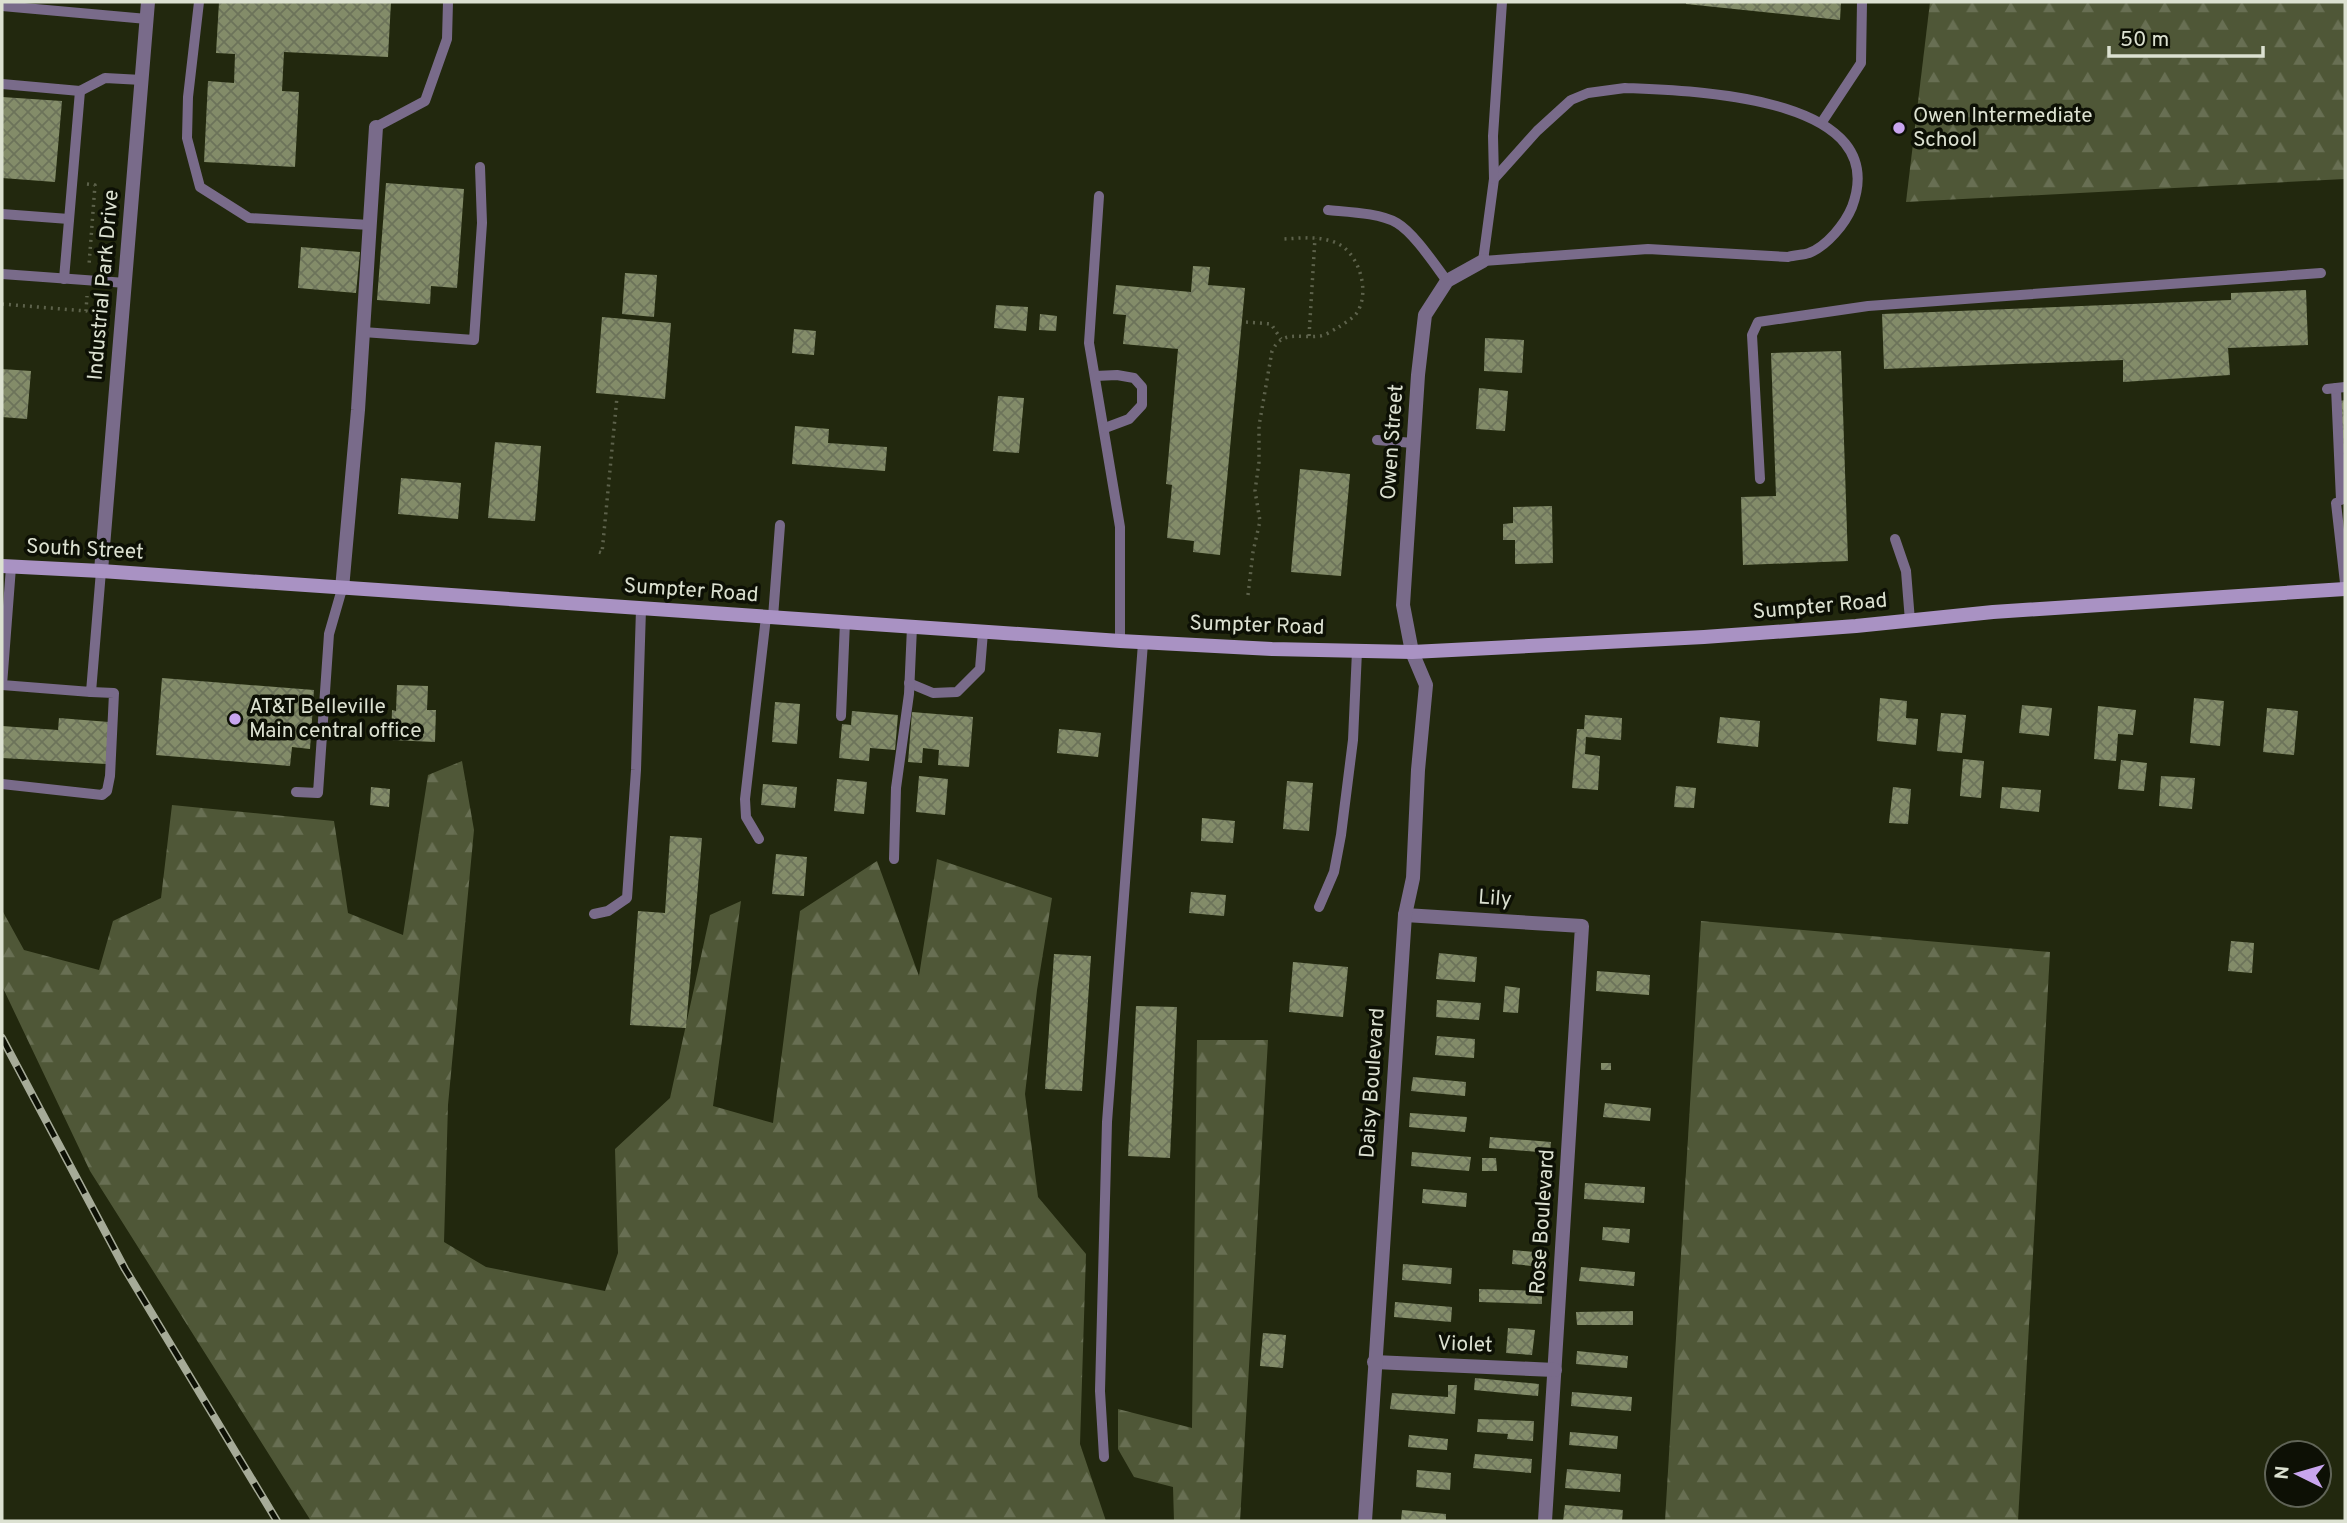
<svg xmlns="http://www.w3.org/2000/svg" width="2347" height="1523" viewBox="0 0 2347 1523" font-family="Overpass,sans-serif">
<style>
.forest{fill:url(#forest-firs)}
.building{fill:url(#building-cross-hatch)}
.lines{fill:none;stroke-linecap:round;stroke-linejoin:round}
.path{stroke:#5d624b;stroke-width:3.5;stroke-dasharray:2 5;stroke-linecap:butt}
.lane{stroke:#796b8a;stroke-width:10}
.street{stroke:#796b8a;stroke-width:14}
.secondary{stroke:#a992c3;stroke-width:14}
.rail-casing{stroke:#a6ab98;stroke-width:8}
.rail{stroke:#0d1005;stroke-width:5;stroke-dasharray:16;stroke-linecap:butt}
.poi-dot{fill:#c8a5ee;stroke:#0d1005;stroke-width:2.5}
.labels{text-anchor:middle;dominant-baseline:central;stroke-width:7;stroke-linejoin:round;paint-order:stroke}
.poi-label{font-size:21px;fill:#dce1d1;stroke:#0d1005;text-anchor:start}
.street-label{font-size:21px;fill:#dce1d1;stroke:#0d1005}
</style>
<defs>
<pattern id="forest-firs" width="22" height="20" patternUnits="userSpaceOnUse" patternTransform="scale(1.75)"><rect width="22" height="20" fill="#4f5737"/><path d="M5 1l3.5 6h-7zM16 11l3.5 6h-7z" fill="#686f53"/></pattern>
<pattern id="building-cross-hatch" width="8" height="8" patternUnits="userSpaceOnUse" patternTransform="scale(1.75)"><rect width="8" height="8" fill="#838c69"/><path d="M0 0l8 8M0 8l8-8" fill="none" stroke="#6c735a"/></pattern>
</defs>
<rect width="100%" height="100%" fill="#22280e"/>
<g class="forest">
<path d="M1930,2H2345V179L1906,202Z"/>
<path d="M462,761L474,830L448,1105L444,1242L486,1267L605,1291L618,1253L615,1149L670,1098L710,915L741,901L713,1106L773,1123L800,911L877,861L919,976L937,859L1052,898L1037,990L1025,1094L1038,1197L1086,1254L1080,1444L1106,1521H311L90,1171L2,986V910L24,950L99,970L113,921L161,898L172,805L334,821L348,913L403,935L428,775Z"/>
<path d="M1701,921L2050,952L2018,1521H1665Z"/>
<path d="M1197,1040H1268L1240,1521H1174L1173,1487L1134,1477L1118,1449V1409L1192,1428Z"/>
</g>
<g class="building">
<path d="M219,2H391L388,57L284,52L282,91L299,92L295,167L204,162L208,81L234,83L235,54L216,53Z"/>
<path d="M1686,2H1841L1840,20L1686,4Z"/>
<path d="M2,97L62,101L55,182L2,178Z"/>
<path d="M386,183L464,189L457,288L431,286L430,304L377,300Z"/>
<path d="M301,247L360,252L356,293L298,288Z"/>
<path d="M1193,266L1210,267L1208,285L1245,288L1220,555L1193,552L1194,541L1167,538L1172,485L1166,484L1178,349L1123,344L1126,315L1113,314L1116,285L1191,292Z"/>
<path d="M625,273L657,275L654,317L622,314Z"/>
<path d="M2306,290L2308,345L2228,348L2230,375L2123,382V360L1884,369L1882,314L2231,300V293Z"/>
<path d="M996,305L1028,307L1026,331L994,328Z"/>
<path d="M1040,314L1057,316L1056,331L1039,330Z"/>
<path d="M602,317L671,323L665,399L596,393Z"/>
<path d="M794,329L816,331L814,355L792,353Z"/>
<path d="M1485,338L1524,340L1522,373L1484,371Z"/>
<path d="M1841,351L1848,561L1743,565L1741,497L1776,496L1771,353Z"/>
<path d="M2,369L31,371L27,419L2,417Z"/>
<path d="M1479,388L1508,391L1505,431L1476,429Z"/>
<path d="M998,396L1024,398L1019,453L993,451Z"/>
<path d="M2345,400V453H2343L2340,401Z"/>
<path d="M795,426L829,429L828,443L887,447L885,471L792,464Z"/>
<path d="M495,442L541,446L535,521L488,518Z"/>
<path d="M1300,469L1350,474L1341,576L1291,572Z"/>
<path d="M401,478L461,483L458,519L398,514Z"/>
<path d="M1552,506L1553,563L1515,564V540H1503V524L1513,523V507Z"/>
<path d="M162,678L314,690L310,749L292,747L290,766L156,755Z"/>
<path d="M397,685L428,686L427,710H436L435,742L391,740L392,710L396,711Z"/>
<path d="M1880,698L1907,701L1906,718L1918,719L1916,745L1877,741Z"/>
<path d="M2194,698L2224,701L2220,746L2190,743Z"/>
<path d="M775,702L800,704L797,744L772,742Z"/>
<path d="M2022,705L2052,708L2049,736L2019,733Z"/>
<path d="M2098,706L2136,710L2133,735L2118,734L2116,761L2094,759Z"/>
<path d="M2267,708L2298,711L2294,755L2263,752Z"/>
<path d="M852,711L898,715L895,750L870,748L869,761L839,758L842,724L851,725Z"/>
<path d="M912,712L973,717L969,767L938,765L939,750L923,748L922,763L908,762Z"/>
<path d="M1941,713L1966,715L1962,753L1937,751Z"/>
<path d="M1585,715L1622,718L1621,740L1586,737L1585,754L1600,756L1598,790L1572,788L1577,729H1584Z"/>
<path d="M1720,717L1760,721L1758,747L1717,743Z"/>
<path d="M59,718L109,722L106,764L2,758V726L58,730Z"/>
<path d="M1059,729L1101,733L1098,757L1057,753Z"/>
<path d="M1963,759L1984,761L1981,798L1960,796Z"/>
<path d="M2121,760L2147,763L2144,791L2118,789Z"/>
<path d="M919,776L948,779L945,815L916,812Z"/>
<path d="M2161,776L2195,778L2192,809L2159,806Z"/>
<path d="M837,779L867,782L864,814L834,811Z"/>
<path d="M1287,781L1313,783L1309,831L1283,829Z"/>
<path d="M763,784L797,787L795,808L761,805Z"/>
<path d="M1676,786L1696,788L1694,808L1674,807Z"/>
<path d="M371,787L390,789L389,807L370,805Z"/>
<path d="M1893,787L1911,789L1908,824L1889,823Z"/>
<path d="M2002,787L2041,790L2039,812L2000,808Z"/>
<path d="M1202,818L1235,821L1233,843L1201,841Z"/>
<path d="M670,836L702,838L686,1028L630,1025L638,911L665,913Z"/>
<path d="M776,854L807,857L804,896L772,894Z"/>
<path d="M1191,892L1226,895L1224,916L1189,913Z"/>
<path d="M2231,941L2254,943L2252,973L2228,971Z"/>
<path d="M1439,953L1477,957L1475,982L1436,979Z"/>
<path d="M1054,954L1091,956L1082,1091L1045,1089Z"/>
<path d="M1293,962L1348,967L1343,1017L1289,1012Z"/>
<path d="M1597,971L1650,975L1649,995L1596,991Z"/>
<path d="M1505,986L1520,988L1518,1013L1503,1012Z"/>
<path d="M1437,1000L1481,1003L1479,1020L1436,1017Z"/>
<path d="M1136,1006L1177,1007L1170,1158L1128,1156Z"/>
<path d="M1437,1036L1475,1039L1474,1058L1435,1055Z"/>
<rect x="1601" y="1063" width="10" height="7"/>
<path d="M1413,1077L1466,1082L1465,1096L1411,1091Z"/>
<path d="M1605,1103L1651,1108L1650,1121L1603,1117Z"/>
<path d="M1410,1113L1467,1117L1465,1132L1409,1127Z"/>
<path d="M1490,1137L1551,1142L1550,1153L1489,1148Z"/>
<path d="M1412,1152L1471,1157L1469,1171L1411,1166Z"/>
<path d="M1482,1158H1496L1497,1171H1482Z"/>
<path d="M1585,1183L1645,1187L1644,1203L1584,1199Z"/>
<path d="M1423,1189L1467,1193L1466,1207L1422,1203Z"/>
<path d="M1603,1227L1630,1229L1629,1243L1602,1240Z"/>
<path d="M1513,1250L1545,1253L1544,1267L1512,1264Z"/>
<path d="M1403,1264L1452,1268L1451,1284L1402,1280Z"/>
<path d="M1581,1267L1635,1272L1634,1286L1579,1281Z"/>
<path d="M1479,1289L1542,1291V1304L1479,1302Z"/>
<path d="M1395,1302L1452,1307L1451,1322L1394,1317Z"/>
<path d="M1633,1311V1325H1577L1576,1312Z"/>
<path d="M1508,1328L1535,1330L1532,1355L1506,1353Z"/>
<path d="M1263,1333L1286,1335L1283,1368L1260,1366Z"/>
<path d="M1577,1351L1628,1356L1627,1368L1576,1364Z"/>
<path d="M1475,1378L1539,1384L1538,1396L1474,1390Z"/>
<path d="M1448,1385H1457L1455,1414L1390,1409L1392,1393L1448,1397Z"/>
<path d="M1572,1392L1632,1397L1631,1411L1571,1406Z"/>
<path d="M1478,1419L1534,1421L1533,1441L1507,1439L1508,1434L1477,1432Z"/>
<path d="M1570,1432L1618,1436L1617,1449L1569,1445Z"/>
<path d="M1409,1435L1448,1439L1447,1450L1408,1447Z"/>
<path d="M1475,1454L1532,1459L1531,1473L1473,1468Z"/>
<path d="M1567,1469L1621,1474L1620,1492L1565,1488Z"/>
<path d="M1417,1470L1451,1473L1450,1490L1416,1487Z"/>
<path d="M1565,1505L1623,1510L1622,1521H1563Z"/>
<path d="M1402,1510L1446,1514V1521H1401Z"/>
</g>
<g class="lines">
<g class="path">
<path d="M87,184L95,185L89,265"/>
<path d="M2,304L86,311L87,296"/>
<path d="M1246,322L1271,324L1281,339"/>
<path d="M1309,336L1315,238"/>
<path d="M599,552L602,553L617,397"/>
<path d="M1248,595L1253,552L1260,521L1255,491L1259,462V426L1272,351C1283,329 1300,339 1319,336C1325,336 1333,330 1339,327C1343,324 1352,319 1356,314C1370,295 1361,259 1342,246C1324,235 1303,238 1283,239"/>
</g>
<g class="lane">
<path d="M199,2L188,97L187,138L200,187L249,218L370,225"/>
<path d="M2,6L147,19"/>
<path d="M2,84L80,91L105,78L142,80"/>
<path d="M1625,88C1691,91 1894,95 1852,207C1845,224 1827,246 1809,253C1803,255 1795,255 1788,257L1648,249L1483,261L1494,179L1537,131L1571,100L1588,93Z"/>
<path d="M1822,122L1861,63L1862,2"/>
<path d="M376,127L425,101L447,39L448,2"/>
<path d="M1494,179L1493,136L1502,2"/>
<path d="M1099,196L1089,343L1120,527V641"/>
<path d="M1328,210C1348,212 1380,213 1397,223C1414,233 1435,265 1447,281"/>
<path d="M2,214L69,219"/>
<path d="M2,274L126,283"/>
<path d="M64,279L80,91"/>
<path d="M363,332L474,340L482,223L480,167"/>
<path d="M1095,376L1117,375L1134,378L1142,387V405L1129,419L1105,428"/>
<path d="M2336,388L2341,500"/>
<path d="M2327,389L2345,387"/>
<path d="M1377,440L1413,443"/>
<path d="M1760,479L1752,335L1758,322L1868,306L2321,273"/>
<path d="M2336,503L2345,583"/>
<path d="M1895,539L1906,571L1910,621"/>
<path d="M11,567L2,685L91,692L101,571"/>
<path d="M773,617L780,525"/>
<path d="M909,683L933,693L957,692L980,669L983,632"/>
<path d="M841,716L845,622"/>
<path d="M2,784L102,795L107,791L110,776L114,693L91,692"/>
<path d="M296,792L318,793L329,634L342,589"/>
<path d="M759,839L746,817L745,799L766,617"/>
<path d="M894,859L896,788L909,694L912,627"/>
<path d="M1319,907L1334,872L1341,835L1353,740L1357,651"/>
<path d="M594,914L608,911L627,898L636,770L641,609"/>
<path d="M1104,1457L1100,1391L1107,1122L1143,643"/>
</g>
<g class="street">
<path d="M101,571L148,2"/>
<path d="M342,589L358,410L376,127"/>
<path d="M1405,915L1582,926L1545,1521"/>
<path d="M1374,1362L1555,1370"/>
<path d="M1365,1521L1405,915L1413,878L1418,770L1426,685L1412,652L1403,605L1418,375L1425,315L1447,281L1483,261"/>
</g>
<path class="secondary" d="M2,566L101,571L1120,641L1272,649L1412,652L1704,637L1856,626L1993,612L2345,589"/>
<g class="rail-casing">
<path id="rail" d="M2,1038L125,1269L277,1521"/>
</g>
<use href="#rail" class="rail"/>
</g>
<g class="poi-dot">
<circle cx="1899" cy="128" r="7"/>
<circle cx="235" cy="719" r="7"/>
</g>
<g class="labels">
<g class="poi-label">
<text x="1913" y="116">Owen Intermediate<tspan x="1913" dy="24">School</tspan></text>
<text x="249" y="707">AT&amp;T Belleville<tspan x="249" dy="24">Main central office</tspan></text>
</g>
<g class="street-label">
<text transform="translate(104 285) rotate(-85)">Industrial Park Drive</text>
<text transform="translate(1393 442) rotate(-86)">Owen Street</text>
<text transform="translate(85 550) rotate(3)">South Street</text>
<text transform="translate(691 591) rotate(4)">Sumpter Road</text>
<text transform="translate(1820 607) rotate(-5)">Sumpter Road</text>
<text transform="translate(1257 626) rotate(2)">Sumpter Road</text>
<text transform="translate(1495 899) rotate(4)">Lily</text>
<text transform="translate(1373 1083) rotate(-86)">Daisy Boulevard</text>
<text transform="translate(1543 1222) rotate(-86)">Rose Boulevard</text>
<text transform="translate(1465 1345) rotate(2)">Violet</text>
</g>
</g>
<rect width="2347" height="1523" fill="none" stroke="#dce1d1" stroke-width="7"/>
<g transform="translate(2298 1474) rotate(275)"><circle r="33" fill="#0d1005" stroke="#606457" stroke-width="2"/>
<path d="M0-5L12 26L0 18L-12 26Z" fill="#c8a5ee"/>
<text y="-10" font-size="19" font-weight="bold" text-anchor="middle" fill="#dce1d1">N</text>
</g>
<path d="M2109 46v10h154v-10" fill="none" stroke="#dce1d1" stroke-width="3.5"/>
<text x="2120" y="46" font-size="21" fill="#dce1d1" stroke="#0d1005" stroke-width="5" paint-order="stroke">50 m</text>
</svg>
